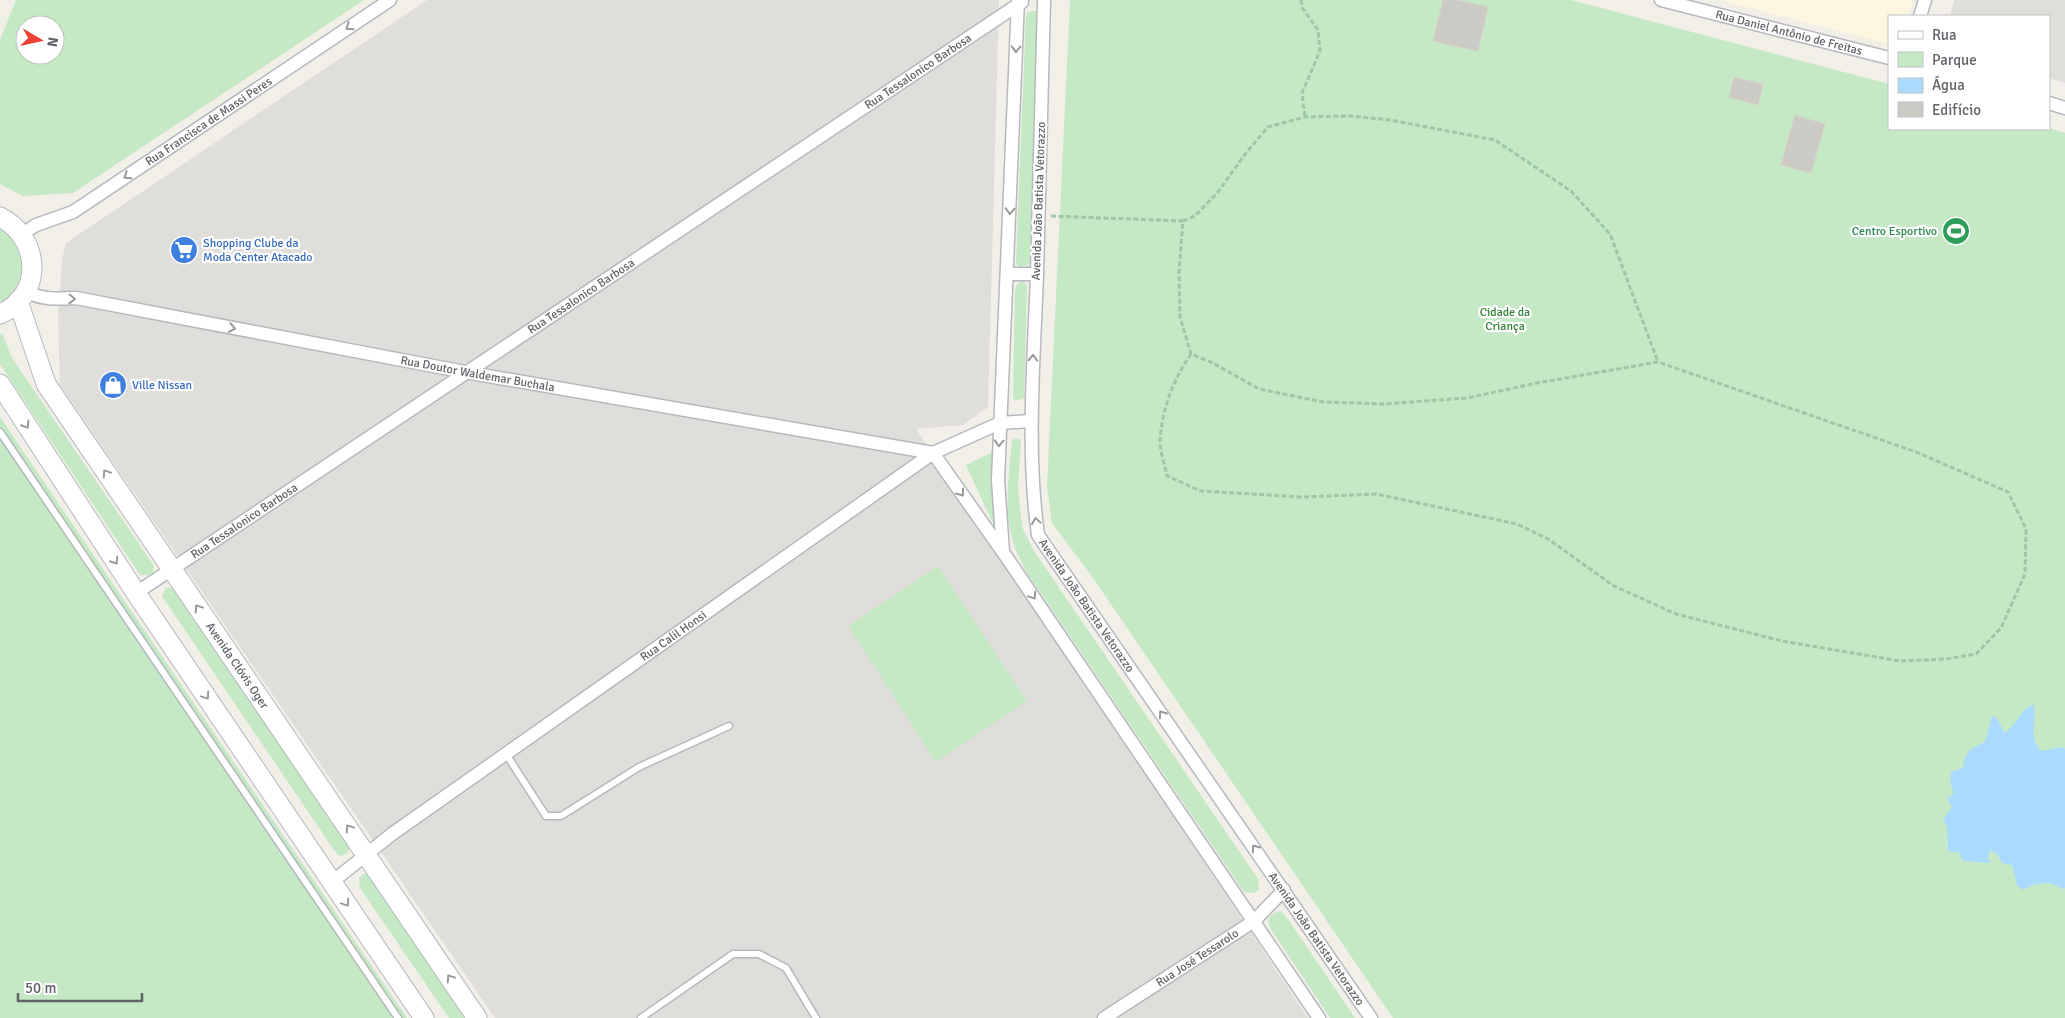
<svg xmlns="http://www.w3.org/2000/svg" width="2065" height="1018" viewBox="0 0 2065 1018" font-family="Signika,sans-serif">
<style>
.commercial{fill:#fef7e0}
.industrial{fill:#e0deda}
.green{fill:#c5e8c5;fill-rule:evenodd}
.water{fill:#aadaff}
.building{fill:#cccac5;stroke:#d6d1c6}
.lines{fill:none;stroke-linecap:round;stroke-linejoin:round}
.service-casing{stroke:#b5b8bc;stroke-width:9}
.minor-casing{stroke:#b5b8bc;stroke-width:15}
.secondary-casing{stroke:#b6babf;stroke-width:21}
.path{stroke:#9cc7a9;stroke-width:3;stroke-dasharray:5 2.5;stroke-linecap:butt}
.service{stroke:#fff;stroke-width:6}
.minor{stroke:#fff;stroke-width:12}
.secondary{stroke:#fff;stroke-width:19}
.oneway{stroke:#979a9d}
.labels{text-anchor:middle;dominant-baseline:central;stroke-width:4.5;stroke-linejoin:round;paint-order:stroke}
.street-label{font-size:12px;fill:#5f6368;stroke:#fff}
.leisure-label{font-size:12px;fill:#27864d;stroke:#fff;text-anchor:end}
.shop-label{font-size:12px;fill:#366cbe;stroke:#fff;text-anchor:start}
.park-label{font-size:12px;fill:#348238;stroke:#fff}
</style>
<rect width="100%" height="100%" fill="#f1efe8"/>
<path class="commercial" d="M1720,0H1913L1908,16H1889V44Z"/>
<g class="industrial">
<path d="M427,0H999L988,407L963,425L916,429L1308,1018H495L60,385L58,318L62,260L66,243Z"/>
<path d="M1954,0H2065V83L2049,78V16H1950Z"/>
</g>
<g class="green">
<path d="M16,0H364L73,193L23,196L0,184V40ZM25,25H55V55H25Z"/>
<path d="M1070,0H1571L1889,84V129L2049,128L2065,133V1018H1393L1091,575L1052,523L1047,487Z"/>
<path d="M1032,11H1036L1038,15L1030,261L1028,265L1019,267L1016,264L1026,16L1028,12Z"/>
<path d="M0,226C31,243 28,286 0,304Z"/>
<path d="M1023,281L1027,286L1024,398L1016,401L1013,398L1015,288L1018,283Z"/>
<path d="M2,333L12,358L154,566L153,572L149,575H140L0,364V335Z"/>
<path d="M0,417L407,1018H0Z"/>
<path d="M1018,438L1021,442L1018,487L1022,527L1034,551L1258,879L1259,889L1255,893L1244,892L1025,570C1022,562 1017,554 1014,545C1003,512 1009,474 1012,440Z"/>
<path d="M995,451L996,530L966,465Z"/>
<path d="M938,566L1027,701L936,762L848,626Z"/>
<path d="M175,587L348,841L350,848L347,854L339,856L334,850L168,605L162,596L166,588Z"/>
<path d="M371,873L469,1018H449L360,888L359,878L363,874Z"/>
<path d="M1281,911L1290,922L1355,1018H1330L1270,928L1268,921L1272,914Z"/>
</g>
<path class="water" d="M2033,704C2038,721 2027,736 2041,751L2061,747L2065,749V888L2062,889C2048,879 2037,883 2022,890L2017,885L2012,865L2002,863L1998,855L1990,850L1988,857L1990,863L1963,861L1959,853L1948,851L1947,826L1943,820L1952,807L1947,799L1954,793L1950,782L1951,772L1963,768C1964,752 1971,748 1985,742L1992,716L1996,717L2005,733C2016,724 2021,710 2033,704Z"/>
<g class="building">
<path d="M1443,0H1457L1488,7L1478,51L1433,41Z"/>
<path d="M1734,77L1763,84L1758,105L1729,97Z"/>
<path d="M1795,115L1825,124L1811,173L1781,165Z"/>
</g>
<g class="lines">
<g class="service-casing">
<g id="service">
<path d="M0,432L398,1018"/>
<path d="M506,754L546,816H561L639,767L729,726"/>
<path d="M641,1018L733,954H759L786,968L816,1018"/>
</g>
</g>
<g class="minor-casing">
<g id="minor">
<path d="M1018,0L998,480L1003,552L1319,1018"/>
<path id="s1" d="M1044,0C1042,91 1040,182 1037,273C1034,361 1026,447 1038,535L1371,1018"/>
<path id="s2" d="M1661,0L1889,58"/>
<path d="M1920,16L1925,0"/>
<path d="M2049,103L2065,108"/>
<path id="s3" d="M22,234L36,225L73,212L390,0"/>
<path d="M1007,274H1037"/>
<path id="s4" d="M25,291C42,300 57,299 76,298L465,372L933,453L1003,552"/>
<path id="s5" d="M136,593L1022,2"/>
<path id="s6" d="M332,882L392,834L933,453L1000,423L1030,421"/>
<path id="s7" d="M1104,1018L1254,921L1284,890"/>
</g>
</g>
<g class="secondary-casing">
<g id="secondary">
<path d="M0,217C40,237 45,295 0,314"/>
<path id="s8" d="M18,301L46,384L477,1018"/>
<path d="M0,384L136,593L424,1018"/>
</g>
</g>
<g class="path">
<path d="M1301,0L1303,9L1318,30L1320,51L1302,93L1305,117"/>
<path d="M1051,216L1183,221L1179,271L1180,317L1191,354L1213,363L1259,389L1323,402L1383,404L1467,398L1537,383L1658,362L1916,452L2008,492L2026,529L2025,574L2001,628L1976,654L1946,659L1900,661L1782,641L1676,614L1614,586L1548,539L1517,524L1376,494L1302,497L1201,491L1167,476C1165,465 1160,452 1160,441C1162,409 1173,380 1191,354"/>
<path d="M1183,221L1195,216L1218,192L1246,153L1268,127L1305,117L1350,116L1390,120L1495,140L1571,191L1610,234L1658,362"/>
</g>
<use href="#service" class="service"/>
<use href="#minor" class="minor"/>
<use href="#secondary" class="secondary"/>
</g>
<defs><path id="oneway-chevron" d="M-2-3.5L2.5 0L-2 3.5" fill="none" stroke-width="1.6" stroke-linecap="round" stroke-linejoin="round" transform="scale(1.25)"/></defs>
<g class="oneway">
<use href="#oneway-chevron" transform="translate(349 27) rotate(146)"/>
<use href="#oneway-chevron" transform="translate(1016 49) rotate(92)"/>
<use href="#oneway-chevron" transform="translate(127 176) rotate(146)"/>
<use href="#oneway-chevron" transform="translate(1010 211) rotate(92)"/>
<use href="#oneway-chevron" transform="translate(72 299) rotate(1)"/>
<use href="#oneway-chevron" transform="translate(232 328) rotate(11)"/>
<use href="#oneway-chevron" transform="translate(1033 358) rotate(-87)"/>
<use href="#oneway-chevron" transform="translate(26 425) rotate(58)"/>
<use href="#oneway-chevron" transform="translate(999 443) rotate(92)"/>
<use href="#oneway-chevron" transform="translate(106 473) rotate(-124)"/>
<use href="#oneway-chevron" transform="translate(961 493) rotate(55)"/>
<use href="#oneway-chevron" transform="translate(1036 521) rotate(-98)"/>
<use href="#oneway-chevron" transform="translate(115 561) rotate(57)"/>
<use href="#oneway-chevron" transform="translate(1033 596) rotate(56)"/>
<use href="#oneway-chevron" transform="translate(198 608) rotate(-124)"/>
<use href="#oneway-chevron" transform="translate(206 696) rotate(56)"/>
<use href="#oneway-chevron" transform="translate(1162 714) rotate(-125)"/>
<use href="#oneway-chevron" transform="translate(349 828) rotate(-124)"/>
<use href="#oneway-chevron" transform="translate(1255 848) rotate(-125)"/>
<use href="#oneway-chevron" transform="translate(346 903) rotate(56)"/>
<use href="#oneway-chevron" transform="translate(450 978) rotate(-124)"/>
</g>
<defs>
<g id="stadium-disc" transform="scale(1.4375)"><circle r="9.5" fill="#2e9e5b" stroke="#fff"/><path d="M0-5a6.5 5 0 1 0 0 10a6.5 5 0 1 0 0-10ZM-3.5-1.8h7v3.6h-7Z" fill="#fff"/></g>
<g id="supermarket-disc" transform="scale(1.4375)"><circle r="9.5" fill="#3f7fe0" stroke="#fff"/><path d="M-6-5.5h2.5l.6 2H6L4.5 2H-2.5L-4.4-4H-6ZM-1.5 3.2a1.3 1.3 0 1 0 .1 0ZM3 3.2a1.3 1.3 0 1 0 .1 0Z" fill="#fff"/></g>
<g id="shop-disc" transform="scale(1.4375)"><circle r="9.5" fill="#3f7fe0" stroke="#fff"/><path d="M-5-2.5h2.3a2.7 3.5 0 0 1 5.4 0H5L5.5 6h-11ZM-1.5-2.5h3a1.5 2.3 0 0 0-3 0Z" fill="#fff"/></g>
</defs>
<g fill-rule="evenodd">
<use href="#stadium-disc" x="1956" y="231"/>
<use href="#supermarket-disc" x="184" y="250"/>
<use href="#shop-disc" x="113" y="385"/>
</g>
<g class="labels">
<g class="street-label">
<text stroke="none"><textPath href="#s2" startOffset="132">Rua Daniel Antônio de Freitas</textPath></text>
<text stroke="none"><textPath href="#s5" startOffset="940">Rua Tessalonico Barbosa</textPath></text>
<text stroke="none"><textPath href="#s3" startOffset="219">Rua Francisca de Massi Peres</textPath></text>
<text transform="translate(1039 201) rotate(-88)">Avenida João Batista Vetorazzo</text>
<text stroke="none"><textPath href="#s5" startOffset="535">Rua Tessalonico Barbosa</textPath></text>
<text stroke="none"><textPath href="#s4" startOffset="461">Rua Doutor Waldemar Buchala</textPath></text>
<text stroke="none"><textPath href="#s5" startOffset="130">Rua Tessalonico Barbosa</textPath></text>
<text stroke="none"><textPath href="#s1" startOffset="621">Avenida João Batista Vetorazzo</textPath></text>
<text stroke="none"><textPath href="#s6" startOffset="421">Rua Calil Honsi</textPath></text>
<text stroke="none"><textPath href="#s8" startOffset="428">Avenida Clóvis Oger</textPath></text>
<text stroke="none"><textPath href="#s1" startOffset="1026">Avenida João Batista Vetorazzo</textPath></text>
<text stroke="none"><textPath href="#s7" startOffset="111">Rua José Tessarolo</textPath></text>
</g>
<g class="leisure-label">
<text x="1937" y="231">Centro Esportivo</text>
</g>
<g class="shop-label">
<text x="203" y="243">Shopping Clube da<tspan x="203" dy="14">Moda Center Atacado</tspan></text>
<text x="132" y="385">Ville Nissan</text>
</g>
<g class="park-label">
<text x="1505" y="312">Cidade da<tspan x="1505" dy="14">Criança</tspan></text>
</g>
</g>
<rect x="1888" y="15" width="162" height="115" fill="#ffffff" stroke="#bfc1c3"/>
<rect x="1898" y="31" width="25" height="8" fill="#ffffff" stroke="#bfc1c3"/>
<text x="1932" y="40" font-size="15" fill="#5f6368">Rua</text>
<rect x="1898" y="52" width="25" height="15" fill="#c5e8c5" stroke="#bfc1c3"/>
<text x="1932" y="65" font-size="15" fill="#5f6368">Parque</text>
<rect x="1898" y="78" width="25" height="15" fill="#aadaff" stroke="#bfc1c3"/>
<text x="1932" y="90" font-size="15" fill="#5f6368">Água</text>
<rect x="1898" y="102" width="25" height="15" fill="#cccac5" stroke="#bfc1c3"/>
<text x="1932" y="115" font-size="15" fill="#5f6368">Edifício</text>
<g transform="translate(40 40) rotate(99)"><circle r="24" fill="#ffffff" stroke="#bfc1c3"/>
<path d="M0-4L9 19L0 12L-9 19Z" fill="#ea4335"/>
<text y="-8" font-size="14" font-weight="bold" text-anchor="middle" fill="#5f6368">N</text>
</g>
<path d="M18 993v8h124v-8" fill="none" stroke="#5f6368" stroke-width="2.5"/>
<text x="25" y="993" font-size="15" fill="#5f6368" stroke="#ffffff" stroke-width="4" paint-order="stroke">50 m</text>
</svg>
